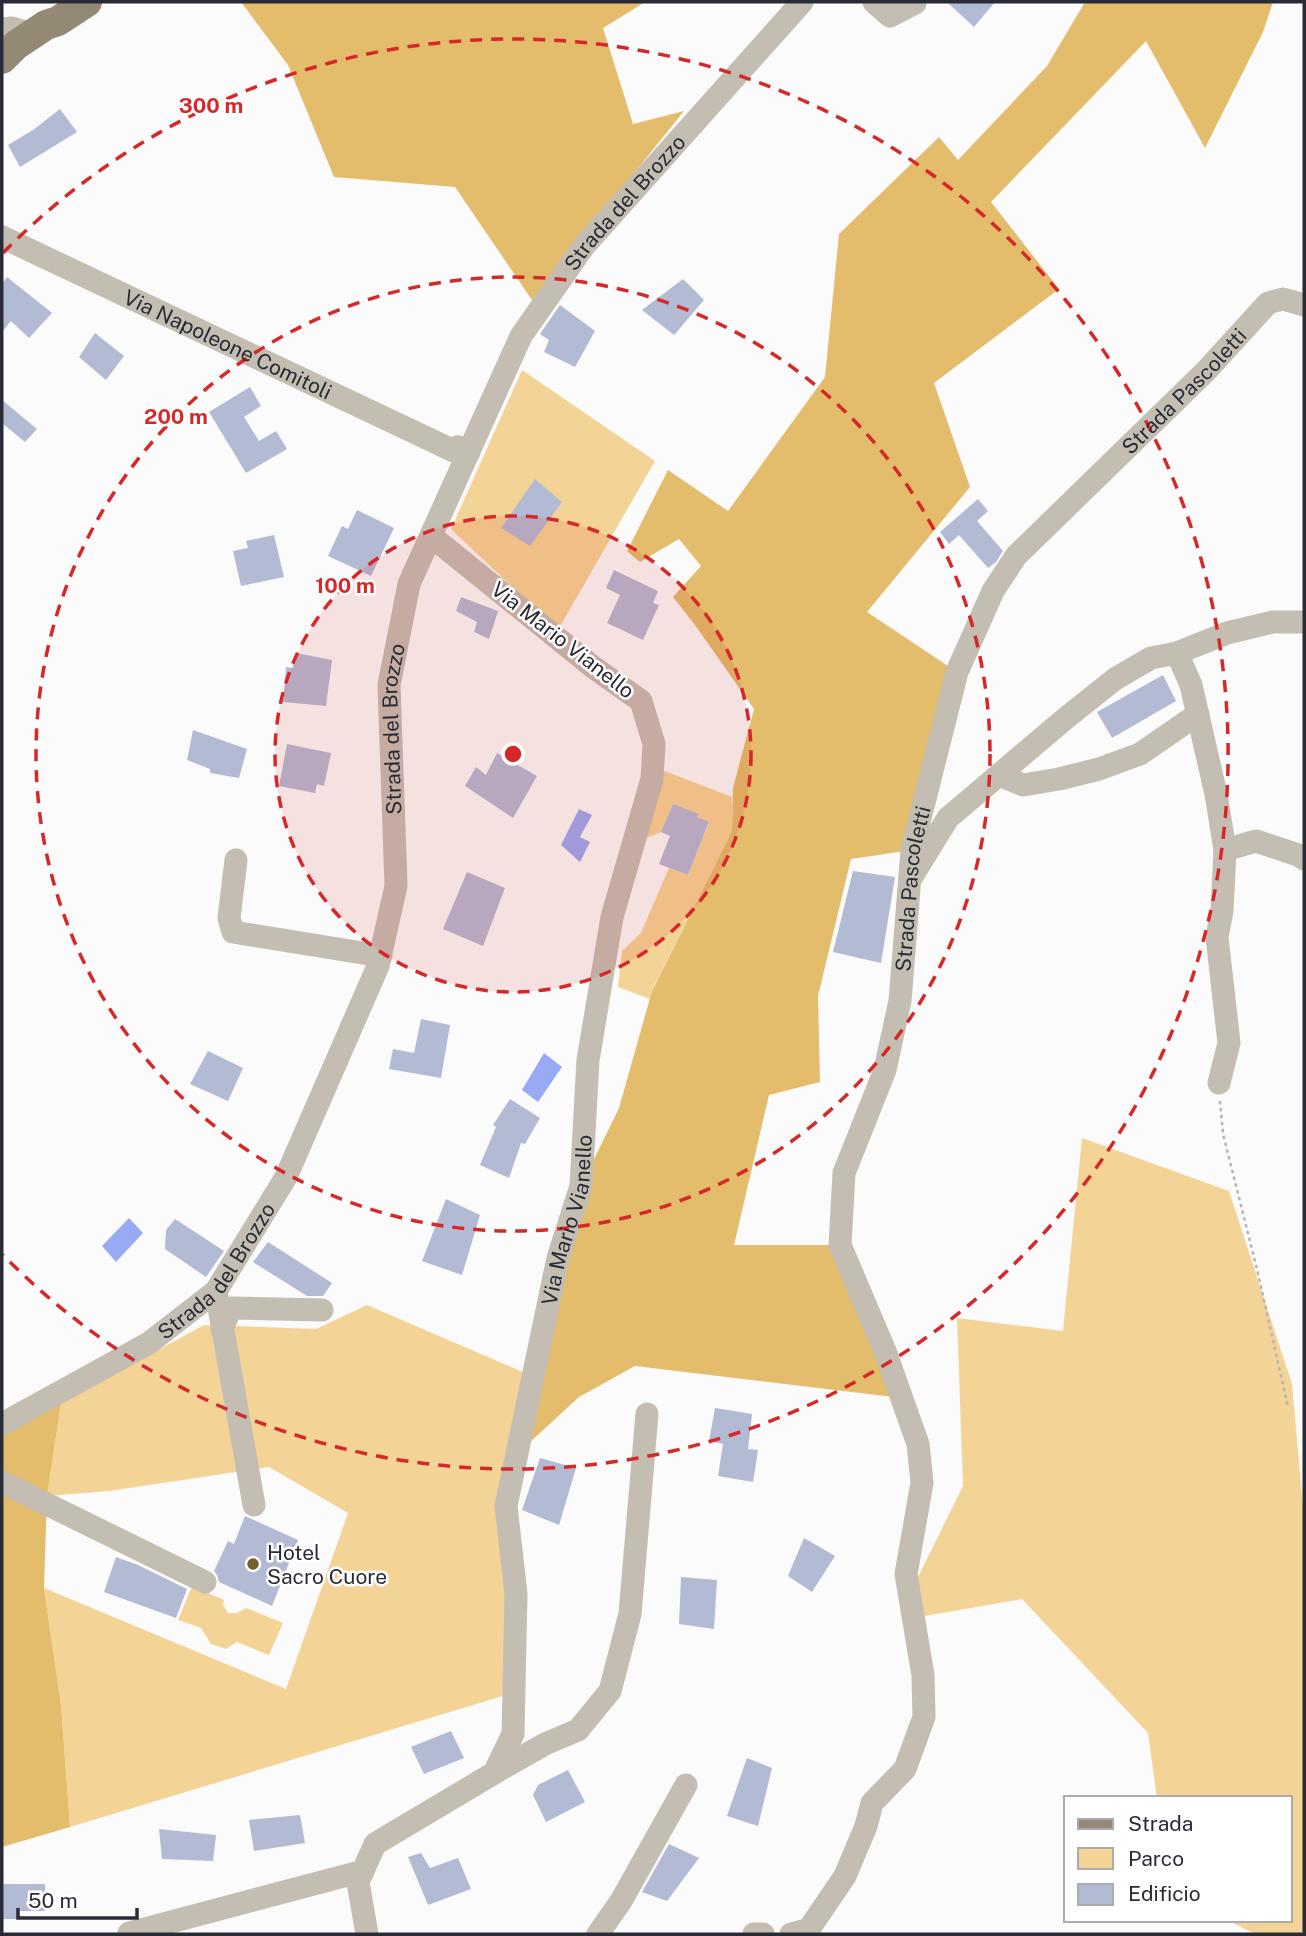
<svg xmlns="http://www.w3.org/2000/svg" width="1306" height="1936" viewBox="0 0 1306 1936" font-family="'Public Sans',sans-serif">
<style>
.green{fill:#f4d496}
.forest{fill:#e3bc6c}
.water{fill:#99aaf4}
.building{fill:#b3bad4}
.lines{fill:none;stroke-linecap:round;stroke-linejoin:round}
.path{stroke:#b4b5b9;stroke-width:2.5;stroke-dasharray:3.5 3.5;stroke-linecap:butt}
.minor{stroke:#c3bdb2;stroke-width:23}
.major{stroke:#948975;stroke-width:30}
.ring{fill:none;stroke:#d62828;stroke-width:3.5;stroke-dasharray:12 9}
.poi-dot{fill:#765f2f;stroke:#fff;stroke-width:2.5}
.labels{text-anchor:middle;dominant-baseline:central;stroke-width:5;stroke-linejoin:round;paint-order:stroke}
.street-label{font-size:21px;fill:#292c36;stroke:#fff}
.poi-label{font-size:21px;fill:#292c36;stroke:#fff;text-anchor:start}
.centre{fill:#d62828;stroke:#fff;stroke-width:3.5}
.ring-label{font-size:21px;text-anchor:middle;font-weight:bold;fill:#d62828;stroke:#fff;stroke-width:5;stroke-linejoin:round;paint-order:stroke}
</style>
<rect width="100%" height="100%" fill="#fbfbfb"/>
<g class="green">
<path d="M522,370L655,461L558,630L451,529Z"/>
<path d="M662,770L732,797V831L652,990L650,999L618,987L622,951L641,933L669,868L688,875L709,823L697,817L698,814L673,804L661,832L641,840Z"/>
<path d="M1082,1138L1229,1191L1292,1384L1304,1518V1934H1255L1227,1920H1290V1798H1157L1148,1733L1022,1599L919,1617L914,1585L963,1486L957,1318L1063,1331Z"/>
<path d="M367,1305L523,1372L510,1594L506,1695L70,1827L61,1705L44,1588L286,1689L348,1513L269,1467L109,1491L47,1496L61,1403L204,1325L316,1329Z"/>
<path d="M192,1586L224,1600L223,1605L228,1613H237L246,1608L283,1623L269,1655L237,1642L226,1649L211,1644L201,1628L178,1620Z"/>
</g>
<g class="forest">
<path d="M241,2H645L603,28L633,124L684,111L532,300L455,187L334,177L288,65Z"/>
<path d="M1085,2H1273L1263,32L1205,148L1146,41L991,202L1059,289L934,383L970,487L867,612L957,672L912,850L851,859L818,996L820,1082L769,1095L734,1245H840L902,1398L635,1366L579,1397L516,1455L581,1186L619,1108L652,991L732,831L733,788L754,709L695,625L673,597L701,566L679,539L640,562L627,551L668,470L728,511L825,377L839,234L939,137L958,160L1047,66Z"/>
<path d="M63,1390L47,1496L44,1588L61,1705L70,1827L2,1847V1424Z"/>
</g>
<g class="water">
<path d="M579,809L592,815L580,837L590,842L580,862L561,845Z"/>
<path d="M544,1053L562,1067L538,1102L522,1090Z"/>
<path d="M129,1218L143,1233L116,1262L102,1246Z"/>
</g>
<g class="building">
<path d="M947,2H995L974,27Z"/>
<path d="M60,109L77,132L20,167L8,145L33,130Z"/>
<path d="M7,277L52,313L29,338L11,321L2,332V284Z"/>
<path d="M683,279L704,300L674,335L642,310Z"/>
<path d="M560,305L595,331L575,367L544,352L549,340L540,334Z"/>
<path d="M95,333L124,356L106,380L79,357Z"/>
<path d="M250,387L261,406L244,417L259,441L276,431L287,449L246,473L209,412Z"/>
<path d="M2,400L37,429L25,442L2,423Z"/>
<path d="M535,479L562,502L530,546L501,528Z"/>
<path d="M978,499L988,511L977,521L1003,551L996,562L988,568L959,535L949,544L940,532Z"/>
<path d="M357,510L394,528L371,576L328,556L342,526L348,529Z"/>
<path d="M274,535L284,577L241,586L233,551L248,548L246,541Z"/>
<path d="M614,570L658,591L653,603L659,605L643,640L607,623L620,595L606,588Z"/>
<path d="M461,597L498,611L489,639L474,632L477,622L456,611Z"/>
<path d="M296,653L332,660L326,706L283,702L286,667L293,668Z"/>
<path d="M1163,675L1176,701L1112,738L1097,712Z"/>
<path d="M193,730L247,749L239,778L210,773V769L187,760Z"/>
<path d="M287,744L331,753L324,786L317,784L315,793L279,786Z"/>
<path d="M497,753L537,776L513,818L465,786L476,767L486,775Z"/>
<path d="M673,804L699,814L697,817L709,822L688,875L659,864L670,836L661,832Z"/>
<path d="M853,871L895,877L881,963L833,952Z"/>
<path d="M467,872L505,888L483,946L443,929Z"/>
<path d="M421,1019L450,1025L441,1078L389,1069L393,1049L414,1053Z"/>
<path d="M208,1051L243,1068L228,1101L190,1084Z"/>
<path d="M510,1099L540,1118L525,1144L521,1143L509,1178L480,1165L496,1127L493,1125Z"/>
<path d="M446,1199L480,1215L462,1275L422,1261Z"/>
<path d="M175,1219L224,1251L206,1277L165,1249L166,1230Z"/>
<path d="M268,1242L332,1283L323,1296H307L253,1262Z"/>
<path d="M715,1408L752,1414L748,1449L758,1450L753,1482L718,1476L723,1444L709,1441Z"/>
<path d="M540,1458L576,1468L559,1525L522,1510Z"/>
<path d="M245,1516L298,1540L272,1606L219,1582L217,1575L214,1571L228,1541L234,1544Z"/>
<path d="M804,1538L835,1556L812,1592L788,1576Z"/>
<path d="M116,1557L138,1565L187,1589L176,1618L104,1592Z"/>
<path d="M681,1577L717,1580L714,1629L679,1624Z"/>
<path d="M451,1731L464,1758L424,1774L411,1747Z"/>
<path d="M747,1758L772,1768L758,1826L727,1816Z"/>
<path d="M568,1770L585,1802L546,1822L533,1795L538,1785Z"/>
<path d="M300,1815L305,1843L254,1851L249,1820Z"/>
<path d="M159,1829L216,1835L213,1861L162,1859Z"/>
<path d="M669,1844L699,1858L667,1901L642,1892Z"/>
<path d="M421,1853L430,1868L458,1858L471,1889L428,1905L408,1857Z"/>
<path d="M2,1884H45V1911H18V1919H2Z"/>
</g>
<g class="lines">
<path class="path" d="M1220,1101L1223,1134L1257,1269L1288,1407"/>
<g class="minor">
<path d="M874,2L890,16L915,3"/>
<path d="M2,29L12,28L32,34"/>
<path id="s1" d="M2,237L454,451L458,447L469,452"/>
<path d="M1177,653L1191,685L1216,794L1225,850L1222,911L1217,937L1229,1043L1219,1083"/>
<path d="M999,775L1023,785L1059,779L1099,769L1140,754L1198,714"/>
<path d="M1225,850L1256,841L1298,855L1304,859"/>
<path d="M236,860L229,918L233,932L381,956"/>
<path d="M911,878L948,818L1066,718L1115,679L1151,658L1177,653L1227,633L1273,622H1304"/>
<path d="M216,1291L254,1505"/>
<path d="M222,1329L231,1308L322,1310"/>
<path id="s2" d="M2,1424L149,1343L216,1291L286,1177L378,966L396,886L389,685L409,584L521,336L584,246L802,2"/>
<path d="M2,1482L205,1582"/>
<path d="M494,1773L545,1744L578,1730L610,1691L630,1614L647,1414"/>
<path d="M129,1933L363,1871"/>
<path id="s3" d="M367,1934L358,1882L375,1844L494,1773L513,1734L516,1594L506,1506L558,1258L581,1186L588,1060L612,917L652,779L654,744L641,701L593,667L431,536"/>
<path d="M598,1934L621,1901L686,1785"/>
<path d="M754,1934H763"/>
<path id="s4" d="M791,1934L809,1929L845,1876L866,1826L872,1803L905,1769L924,1717L923,1675L906,1574L922,1483L918,1444L885,1351L840,1245L844,1173L885,1070L900,1001L912,850L957,672L993,591L1016,556L1206,371L1268,303L1283,299L1304,305"/>
</g>
<path class="major" d="M2,59L16,45L46,25L58,21L87,2"/>
</g>
<circle cx="513" cy="754" r="238" fill="#d62828" fill-opacity=".12"/>
<g class="ring">
<circle cx="513" cy="754" r="238"/>
<circle cx="513" cy="754" r="477"/>
<path d="M3 253A715 715 0 1 1 3 1255"/>
</g>
<circle class="poi-dot" cx="253" cy="1564" r="7"/>
<g class="labels">
<g class="street-label">
<text stroke="none"><textPath href="#s2" startOffset="1444">Strada del Brozzo</textPath></text>
<text stroke="none"><textPath href="#s1" startOffset="250">Via Napoleone Comitoli</textPath></text>
<text stroke="none"><textPath href="#s4" startOffset="1708">Strada Pascoletti</textPath></text>
<text transform="translate(563 640) rotate(38)">Via Mario Vianello</text>
<text stroke="none"><textPath href="#s2" startOffset="856">Strada del Brozzo</textPath></text>
<text stroke="none"><textPath href="#s4" startOffset="1120">Strada Pascoletti</textPath></text>
<text stroke="none"><textPath href="#s3" startOffset="798">Via Mario Vianello</textPath></text>
<text stroke="none"><textPath href="#s2" startOffset="268">Strada del Brozzo</textPath></text>
</g>
<g class="poi-label">
<text x="267" y="1552">Hotel<tspan x="267" dy="24">Sacro Cuore</tspan></text>
</g>
</g>
<circle cx="513" cy="754" r="10" class="centre"/>
<g class="ring-label">
<text x="211" y="113">300 m</text>
<text x="176" y="424">200 m</text>
<text x="345" y="593">100 m</text>
</g>
<rect width="1306" height="1936" fill="none" stroke="#292c36" stroke-width="7"/>
<rect x="1064" y="1796" width="228" height="126" fill="#ffffff" stroke="#a9abaf" stroke-width="2"/>
<rect x="1078" y="1819" width="35" height="10" fill="#948975" stroke="#a9abaf" stroke-width="2"/>
<text x="1128" y="1831" font-size="21" fill="#292c36">Strada</text>
<rect x="1078" y="1848" width="35" height="21" fill="#f4d496" stroke="#a9abaf" stroke-width="2"/>
<text x="1128" y="1866" font-size="21" fill="#292c36">Parco</text>
<rect x="1078" y="1884" width="35" height="21" fill="#b3bad4" stroke="#a9abaf" stroke-width="2"/>
<text x="1128" y="1901" font-size="21" fill="#292c36">Edificio</text>
<path d="M18 1908v10h119v-10" fill="none" stroke="#292c36" stroke-width="3.5"/>
<text x="28" y="1908" font-size="21" fill="#292c36" stroke="#ffffff" stroke-width="5" paint-order="stroke">50 m</text>
</svg>
